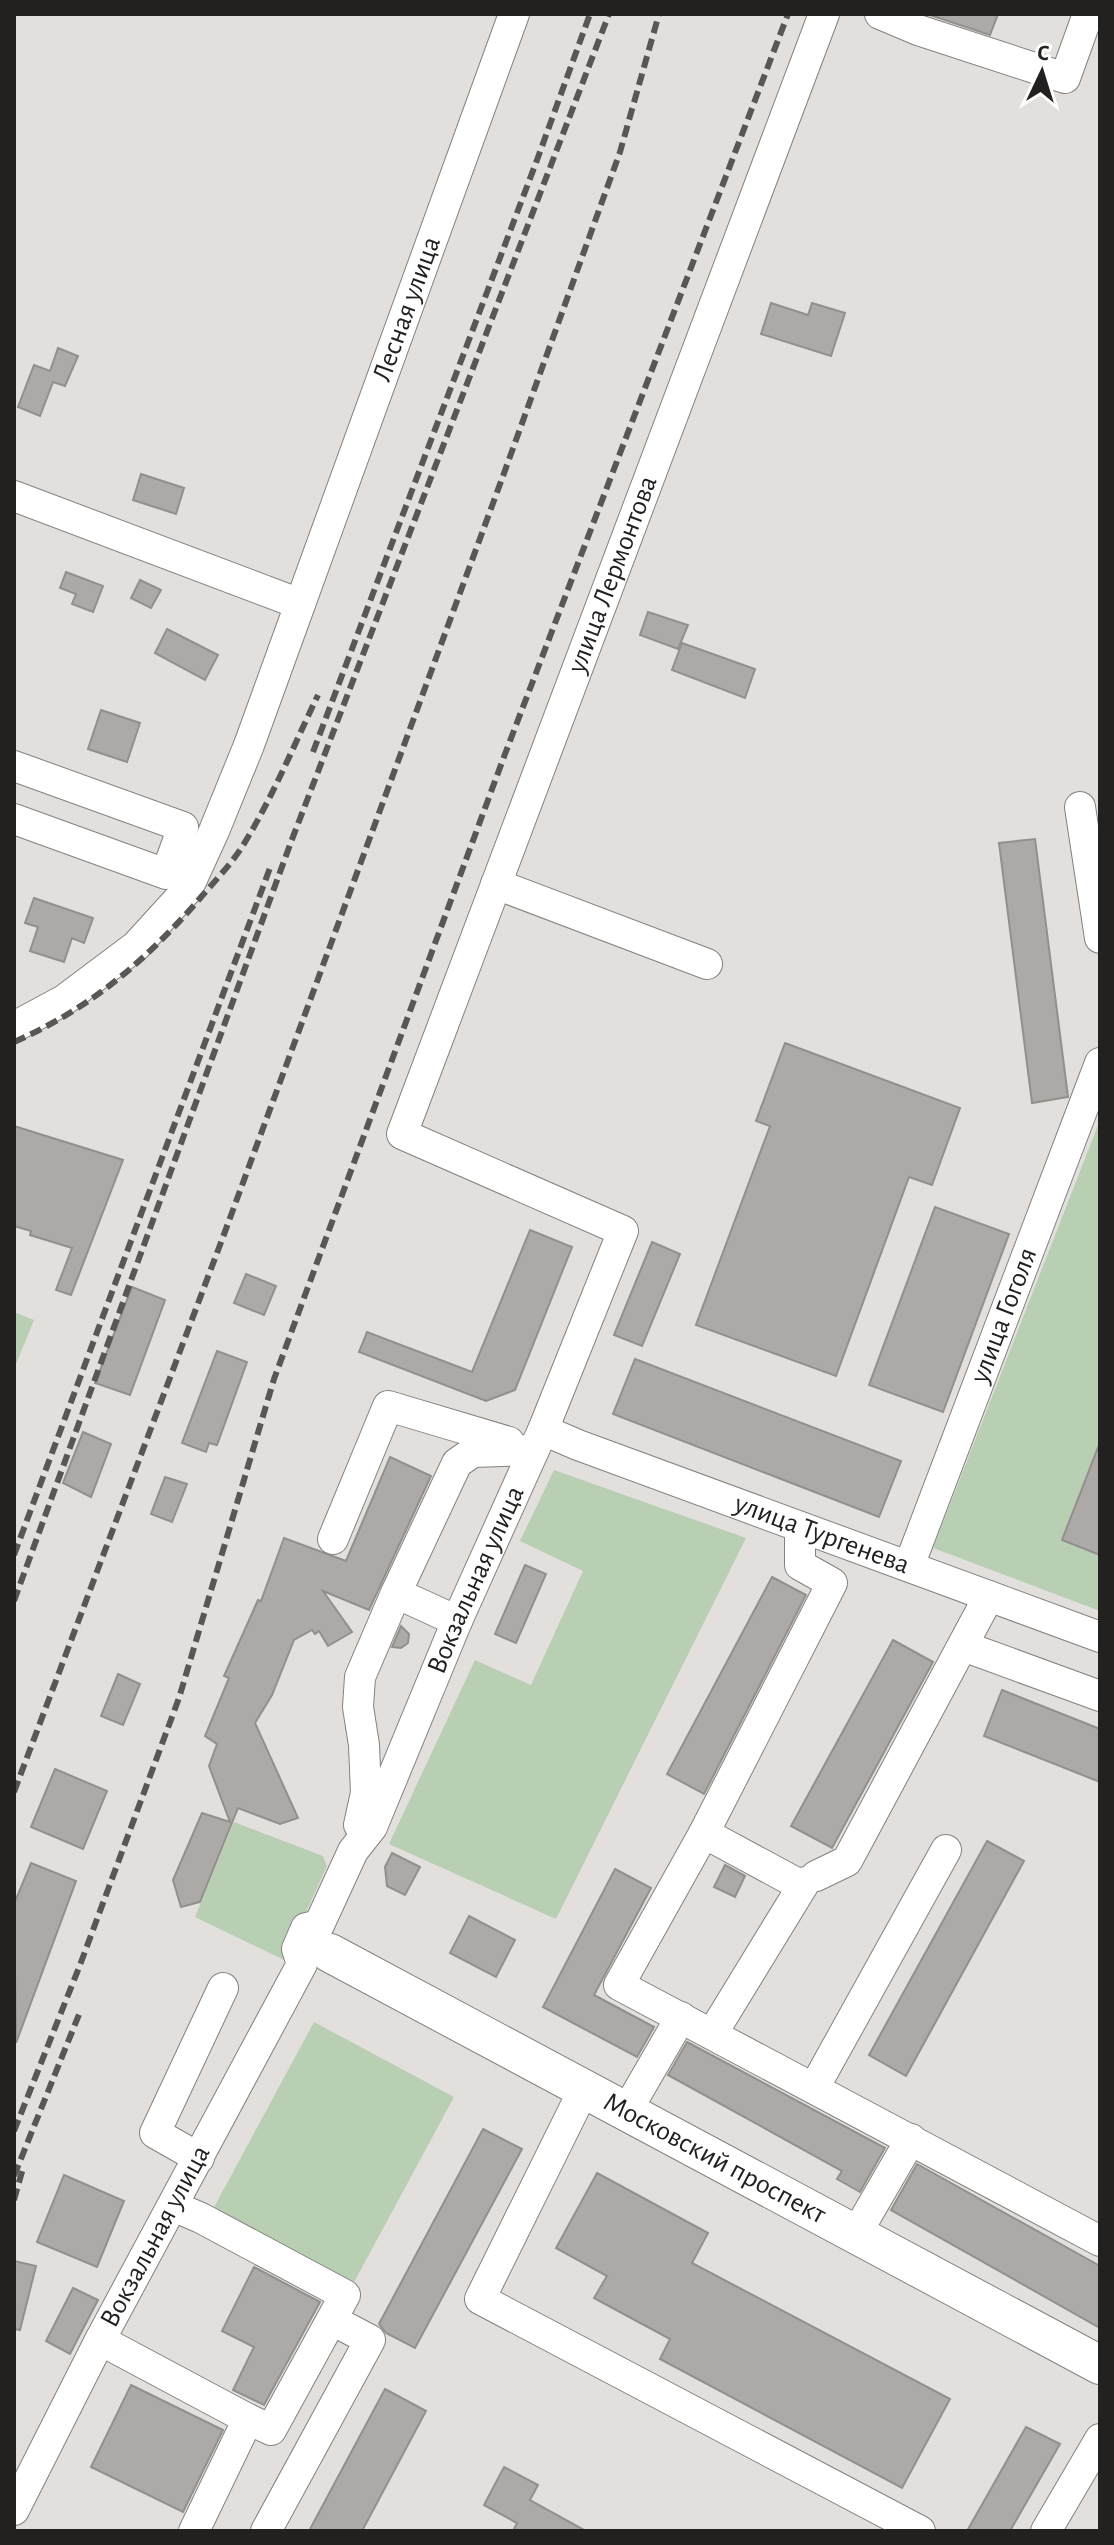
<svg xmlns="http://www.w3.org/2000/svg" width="1114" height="2545" viewBox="0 0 1114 2545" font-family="'Alegreya Sans',sans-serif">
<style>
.green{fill:#b9cfb4}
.building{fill:#aca9a6;stroke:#92908d;stroke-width:2}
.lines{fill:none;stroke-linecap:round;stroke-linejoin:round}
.minor-casing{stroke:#84827f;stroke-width:32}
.major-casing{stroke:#84827f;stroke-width:40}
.minor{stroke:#fff;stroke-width:30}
.major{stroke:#fff;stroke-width:38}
.rail{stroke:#595756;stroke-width:6;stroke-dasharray:12 6;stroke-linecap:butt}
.labels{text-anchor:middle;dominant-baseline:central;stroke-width:6;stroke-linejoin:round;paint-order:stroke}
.street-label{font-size:28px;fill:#222120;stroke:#fff}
</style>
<rect width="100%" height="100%" fill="#e2dfdc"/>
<g class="green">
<path d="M1100,1120V1611L933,1548Z"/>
<path d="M14,1312L34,1320L14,1369Z"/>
<path d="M554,1470L746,1538L556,1919L389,1844L475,1660L531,1685L583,1571L520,1541Z"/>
<path d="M234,1822L323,1856L327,1866L284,1960L195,1917Z"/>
<path d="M314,2022L454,2097L352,2286L212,2211Z"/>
</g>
<g class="building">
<path d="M927,14H998L990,35Z"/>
<path d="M771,303L808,315L812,303L845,313L831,356L761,334Z"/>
<path d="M58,348L78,356L65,386L53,382L40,416L18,407L34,365L50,371Z"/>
<path d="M141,474L184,488L176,514L133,500Z"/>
<path d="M66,572L103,586L93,612L72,604L76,594L60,588Z"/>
<path d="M140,580L161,590L151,608L131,598Z"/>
<path d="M648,612L688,625L678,649L640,635Z"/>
<path d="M167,629L218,655L205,680L155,653Z"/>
<path d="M682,643L755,669L745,698L672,670Z"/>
<path d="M101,710L140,723L127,762L88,749Z"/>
<path d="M1035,839L1068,1097L1032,1103L999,843Z"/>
<path d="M34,898L93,918L84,943L72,938L64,962L30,951L38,927L25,923Z"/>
<path d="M785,1043L960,1108L932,1185L909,1177L836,1376L696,1325L770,1126L756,1121Z"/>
<path d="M14,1126L123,1160L71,1295L56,1290L72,1248L30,1235L31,1231L14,1226Z"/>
<path d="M935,1207L1009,1234L943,1412L869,1385Z"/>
<path d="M530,1230L572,1247L515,1390L486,1401L359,1352L367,1332L472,1372Z"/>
<path d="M652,1242L680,1254L642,1346L614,1335Z"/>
<path d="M246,1274L276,1286L264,1315L234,1303Z"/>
<path d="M132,1287L165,1300L130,1395L95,1383Z"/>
<path d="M217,1351L247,1362L217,1445L209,1443L206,1452L182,1443Z"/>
<path d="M635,1359L901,1461L879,1517L613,1414Z"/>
<path d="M83,1432L111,1444L91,1497L63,1483Z"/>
<path d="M1099,1445H1100V1555L1062,1540Z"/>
<path d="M390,1457L431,1476L369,1610L323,1591L352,1632L328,1646L319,1631L315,1634L312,1630L294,1640L272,1695L255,1723L298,1818L280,1824L238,1808L200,1902L181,1907L173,1880L202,1813L230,1822L209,1766L217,1744L205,1736L229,1678L224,1676L258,1600L261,1601L284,1538L346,1561Z"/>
<path d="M165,1477L187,1484L172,1522L151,1514Z"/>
<path d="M525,1565L546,1574L516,1643L495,1634Z"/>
<path d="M772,1577L806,1595L704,1794L667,1774Z"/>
<path d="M401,1626L409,1634L408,1643L401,1648L392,1647Z"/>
<path d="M893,1640L933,1662L832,1848L791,1826Z"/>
<path d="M118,1674L140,1684L123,1725L101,1716Z"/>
<path d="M1002,1690L1100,1729V1782L984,1736Z"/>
<path d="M55,1769L107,1791L83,1849L31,1827Z"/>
<path d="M987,1841L1024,1861L906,2076L869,2055Z"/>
<path d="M392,1853L420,1867L405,1895L387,1886L385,1867Z"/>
<path d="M31,1863L76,1881L16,2043L14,1904Z"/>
<path d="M725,1865L745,1876L735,1897L714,1887Z"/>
<path d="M615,1869L651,1888L594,1995L654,2027L637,2057L543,2007Z"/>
<path d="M469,1916L515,1940L496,1977L450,1953Z"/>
<path d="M687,2042L885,2148L860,2192L837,2179L842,2171L668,2075Z"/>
<path d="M483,2129L522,2149L415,2348L386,2333L379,2324Z"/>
<path d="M917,2164L1100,2266V2328L891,2210Z"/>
<path d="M597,2173L708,2233L692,2263L950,2399L902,2488L660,2359L670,2339L594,2298L607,2276L556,2248Z"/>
<path d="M64,2175L124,2201L97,2267L37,2242Z"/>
<path d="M14,2261L36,2266L20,2330L14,2329Z"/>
<path d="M254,2267L320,2302L264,2405L233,2390L254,2347L222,2331Z"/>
<path d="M73,2288L98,2300L70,2354L46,2341Z"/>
<path d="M131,2385L223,2430L183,2512L91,2467Z"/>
<path d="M385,2389L426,2411L362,2531H309Z"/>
<path d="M1026,2427L1060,2444L1010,2531H967Z"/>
<path d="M504,2467L538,2485L530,2500L586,2531H513L517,2523L484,2505Z"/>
</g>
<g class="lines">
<g class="minor-casing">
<g id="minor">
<path d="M880,14L918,30L1065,78L1088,14"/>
<path d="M14,496L300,604"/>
<path d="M14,766L183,827L166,874L14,819"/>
<path d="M1080,807L1100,938"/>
<path d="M496,884L707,964"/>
<path id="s1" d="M14,1027L64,1000L136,946L187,890L214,831L249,745L514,14"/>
<path id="s2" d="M543,1430L578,1445L1100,1637"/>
<path d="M333,1539L388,1406L509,1442"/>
<path id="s3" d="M909,1566L1100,1063"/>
<path d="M396,1593L457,1621"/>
<path d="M963,1646L1100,1696"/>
<path d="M359,1825L366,1793L364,1745L358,1707L360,1677L396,1593L457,1463L473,1452L534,1450"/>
<path d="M704,1833L832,1583L800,1565V1527"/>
<path d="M816,1876L847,1861L989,1596"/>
<path d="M802,1886L704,1833L619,1985L1100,2241"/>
<path id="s4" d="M319,1925L353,1851L372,1827L457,1621L543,1430L623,1231L402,1134L824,14"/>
<path d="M712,2034L805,1882"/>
<path d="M814,2088L946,1850"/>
<path d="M584,2089L480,2299L920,2531"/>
<path d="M626,2112L681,2017"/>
<path d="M199,2158L155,2133L223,1988"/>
<path d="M173,2206L201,2218L345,2295L271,2430L248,2419L194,2531"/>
<path d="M856,2234L911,2139"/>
<path d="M100,2340L248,2419"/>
<path id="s5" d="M14,2510L100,2340L302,1964L297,1949L306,1928L319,1925"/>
<path d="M266,2531L370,2340L332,2320"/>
<path d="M1046,2531L1100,2439"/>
</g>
</g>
<g class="major-casing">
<g id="major">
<path id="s6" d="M330,1953L1100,2365"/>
</g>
</g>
<use href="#minor" class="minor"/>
<use href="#major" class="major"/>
<g class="rail">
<path d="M313,752L537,160L590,14"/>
<path d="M14,1042C89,1009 142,964 196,903C211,885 229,867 242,847C272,799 294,745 318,695"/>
<path d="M14,1555L270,868"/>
<path d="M14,1601L291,842L609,14"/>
<path d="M14,1792L223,1237L503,476L620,152L659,14"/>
<path d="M14,2131L80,1965L179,1698L274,1379L505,754L788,14"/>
<path d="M14,2176L80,2012"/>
<path d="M14,2200L23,2168"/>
</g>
</g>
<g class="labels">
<g class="street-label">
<text stroke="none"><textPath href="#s1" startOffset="844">Лесная улица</textPath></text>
<text stroke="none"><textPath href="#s4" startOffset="1598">улица Лермонтова</textPath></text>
<text stroke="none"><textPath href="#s3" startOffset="268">улица Гоголя</textPath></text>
<text stroke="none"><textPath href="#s2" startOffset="298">улица Тургенева</textPath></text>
<text stroke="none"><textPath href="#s4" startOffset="380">Вокзальная улица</textPath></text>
<text stroke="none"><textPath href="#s6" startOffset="436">Московский проспект</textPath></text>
<text stroke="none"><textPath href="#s5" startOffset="308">Вокзальная улица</textPath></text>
</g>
</g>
<rect width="1114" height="2545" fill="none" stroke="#222120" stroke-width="32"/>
<g transform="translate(1042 72) rotate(4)" stroke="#ffffff" stroke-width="6" paint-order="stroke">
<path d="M0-6L14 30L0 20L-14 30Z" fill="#222120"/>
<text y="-12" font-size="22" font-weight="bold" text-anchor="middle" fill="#222120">С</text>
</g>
</svg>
